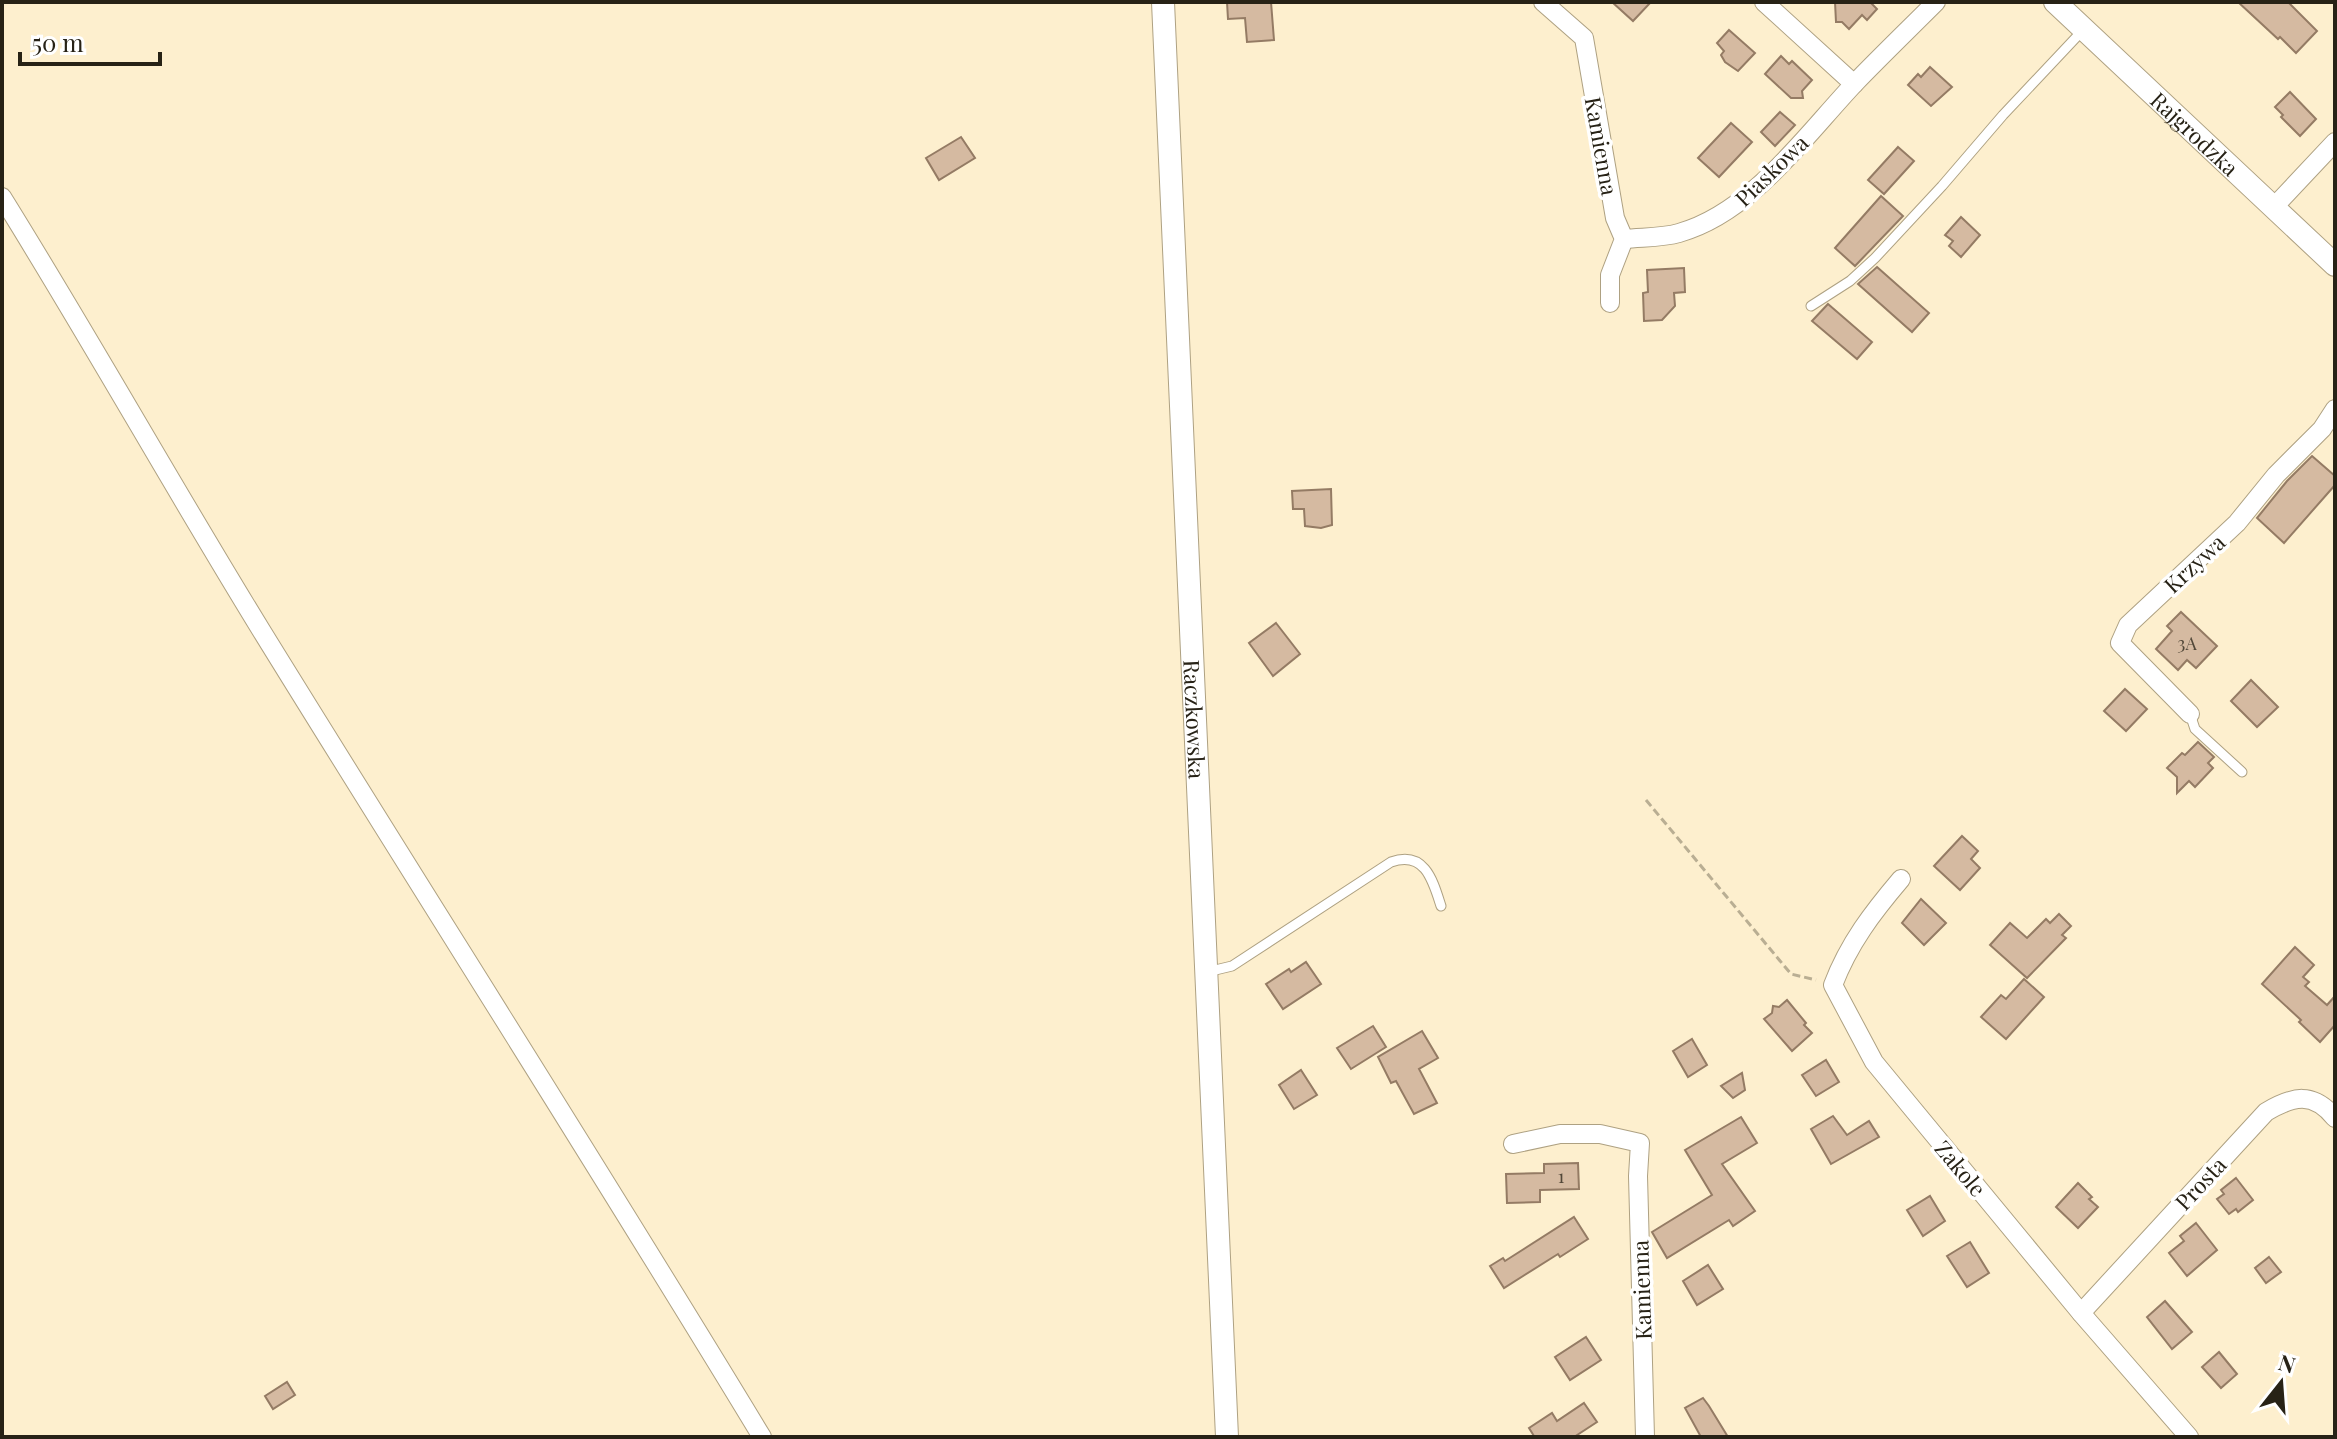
<svg xmlns="http://www.w3.org/2000/svg" width="2337" height="1439" viewBox="0 0 2337 1439" font-family="'Playfair Display',serif">
<style>
.building{fill:#d5baa1;stroke:#947b64;stroke-width:2}
.lines{fill:none;stroke-linecap:round;stroke-linejoin:round}
.service-casing{stroke:#aea182;stroke-width:11}
.minor-casing{stroke:#aea182;stroke-width:20}
.tertiary-casing{stroke:#aea182;stroke-width:24}
.path{stroke:#b9ae93;stroke-width:3;stroke-dasharray:8 4;stroke-linecap:butt}
.service{stroke:#fff;stroke-width:9}
.minor{stroke:#fff;stroke-width:18}
.tertiary{stroke:#fff;stroke-width:22}
.labels{text-anchor:middle;dominant-baseline:central;stroke-width:7;stroke-linejoin:round;paint-order:stroke}
.number-label{font-size:18px;fill:#524839}
.street-label{font-size:22px;fill:#272216;stroke:#fff}
</style>
<rect width="100%" height="100%" fill="#fdefce"/>
<g class="building">
<path d="M1227,2H1271L1274,40L1247,42L1245,18L1228,19Z"/>
<path d="M1612,2H1651L1633,21Z"/>
<path d="M1835,2H1874L1872,4L1877,9L1867,20L1862,15L1849,29L1842,22H1836Z"/>
<path d="M2238,2H2288L2317,31L2296,53L2280,37L2278,39Z"/>
<path d="M1729,30L1755,53L1738,71L1725,62L1721,55L1724,51L1717,43Z"/>
<path d="M1781,56L1789,64L1792,61L1812,80L1802,91L1803,98H1791L1765,74Z"/>
<path d="M1930,67L1952,87L1931,106L1908,85L1918,74L1921,77Z"/>
<path d="M2290,92L2316,119L2300,136L2281,117L2283,115L2275,107Z"/>
<path d="M1780,112L1795,125L1775,146L1761,132Z"/>
<path d="M1731,123L1752,142L1719,177L1698,158Z"/>
<path d="M961,137L975,158L939,180L926,158Z"/>
<path d="M1898,147L1914,161L1884,194L1868,180Z"/>
<path d="M1881,196L1903,216L1855,266L1835,248Z"/>
<path d="M1961,217L1980,235L1961,257L1949,246L1953,241L1945,235Z"/>
<path d="M1877,267L1929,313L1912,332L1858,284Z"/>
<path d="M1684,268L1685,292L1674,293L1675,306L1662,320L1644,321L1643,293L1648,292L1647,270Z"/>
<path d="M1828,304L1872,342L1857,359L1812,321Z"/>
<path d="M2312,456L2335,476V485L2284,543L2257,518L2287,481Z"/>
<path d="M1331,489L1332,525L1321,528L1305,526L1304,509H1293L1292,491Z"/>
<path d="M2181,612L2217,646L2196,668L2187,660L2178,670L2156,649L2172,631L2167,626Z"/>
<path d="M1276,623L1300,654L1273,676L1249,643Z"/>
<path d="M2251,680L2278,707L2257,727L2231,701Z"/>
<path d="M2125,689L2147,709L2126,731L2104,711Z"/>
<path d="M2198,742L2214,757L2208,763L2213,768L2195,787L2189,781L2177,793V777L2167,768L2182,753L2185,755Z"/>
<path d="M1962,836L1978,851L1971,859L1980,868L1960,890L1934,866Z"/>
<path d="M1921,899L1946,923L1924,945L1902,923Z"/>
<path d="M2059,914L2071,926L2062,935L2066,938L2027,978L1990,945L2010,923L2027,938L2046,919L2050,923Z"/>
<path d="M2295,947L2314,965L2303,977L2309,982L2305,986L2327,1005L2335,996V1025L2320,1042L2299,1022L2301,1020L2262,984Z"/>
<path d="M1306,962L1321,984L1283,1009L1266,984L1289,969L1291,972Z"/>
<path d="M2024,979L2044,997L2006,1039L1981,1017L2001,995L2006,999Z"/>
<path d="M1787,1000L1806,1023L1804,1025L1812,1033L1792,1051L1764,1019L1772,1013L1773,1006L1779,1007Z"/>
<path d="M1373,1026L1386,1047L1351,1069L1337,1048Z"/>
<path d="M1422,1031L1438,1058L1419,1069L1437,1103L1414,1114L1396,1081L1391,1083L1378,1057Z"/>
<path d="M1692,1039L1707,1065L1688,1077L1673,1051Z"/>
<path d="M1826,1060L1839,1082L1816,1096L1802,1075Z"/>
<path d="M1301,1070L1317,1095L1294,1109L1279,1085Z"/>
<path d="M1742,1073L1745,1090L1733,1098L1721,1086Z"/>
<path d="M1833,1116L1847,1135L1869,1121L1879,1137L1831,1164L1811,1129Z"/>
<path d="M1741,1117L1757,1143L1722,1164L1755,1211L1733,1226L1729,1220L1667,1258L1652,1232L1712,1195L1685,1150Z"/>
<path d="M1578,1163L1579,1189L1540,1190V1202L1507,1203L1506,1174L1544,1173V1164Z"/>
<path d="M2236,1178L2253,1200L2238,1212L2236,1209L2229,1214L2217,1199L2224,1194L2221,1190Z"/>
<path d="M2078,1183L2092,1197L2089,1199L2098,1207L2078,1228L2056,1207Z"/>
<path d="M1930,1196L1945,1221L1923,1236L1907,1210Z"/>
<path d="M1574,1217L1588,1239L1560,1257L1558,1254L1504,1288L1490,1266L1503,1258L1505,1261Z"/>
<path d="M2196,1223L2217,1250L2187,1276L2169,1253L2184,1241L2180,1236Z"/>
<path d="M1970,1242L1989,1273L1967,1287L1947,1256Z"/>
<path d="M2269,1257L2281,1272L2266,1283L2255,1268Z"/>
<path d="M1708,1265L1723,1289L1697,1305L1683,1281Z"/>
<path d="M2165,1301L2192,1332L2172,1349L2147,1317Z"/>
<path d="M1586,1337L1601,1360L1570,1380L1555,1357Z"/>
<path d="M2219,1352L2237,1374L2221,1388L2202,1367Z"/>
<path d="M287,1382L295,1395L273,1409L265,1396Z"/>
<path d="M1703,1398L1709,1406L1728,1437H1701L1685,1408Z"/>
<path d="M1584,1403L1597,1422L1574,1437H1532L1534,1436L1529,1428L1552,1413L1557,1421Z"/>
</g>
<g class="lines">
<g class="service-casing">
<g id="service">
<path d="M1811,306L1850,281L1875,258L1942,186L2003,115L2084,29"/>
<path d="M2190,714L2195,729L2242,772"/>
<path d="M1207,972L1232,966L1391,862C1425,850 1433,881 1441,906"/>
</g>
</g>
<g class="minor-casing">
<g id="minor">
<path d="M1543,2L1584,38L1615,218L1624,239L1610,275V303"/>
<path d="M1764,2L1854,84"/>
<path d="M2,197C91,340 173,487 261,630C427,899 598,1166 762,1437"/>
<path d="M2273,208L2335,142"/>
<path d="M1624,239C1642,237 1662,238 1679,233C1751,213 1805,136 1854,84C1881,56 1909,29 1936,2"/>
<path d="M2190,714L2120,643L2128,625L2237,523L2276,475L2322,429L2335,409"/>
<path d="M1901,879C1873,912 1849,943 1833,985L1874,1062L2081,1313L2189,1437"/>
<path d="M1513,1144L1560,1134H1600L1640,1143L1638,1176L1645,1437"/>
<path d="M2081,1313L2266,1112C2293,1096 2313,1091 2335,1118"/>
</g>
</g>
<g class="tertiary-casing">
<g id="tertiary">
<path id="s1" d="M1163,2L1227,1437"/>
<path id="s2" d="M2055,2L2335,265"/>
</g>
</g>
<path class="path" d="M1646,800L1791,974L1816,980"/>
<use href="#service" class="service"/>
<use href="#minor" class="minor"/>
<use href="#tertiary" class="tertiary"/>
</g>
<g class="labels">
<g class="number-label">
<text x="2187" y="643">3A</text>
<text x="1561" y="1176">1</text>
</g>
<g class="street-label">
<text stroke="none"><textPath href="#s2" startOffset="192">Rajgrodzka</textPath></text>
<text transform="translate(1602 146) rotate(80)">Kamienna</text>
<text transform="translate(1771 170) rotate(-44)">Piaskowa</text>
<text transform="translate(2194 563) rotate(-43)">Krzywa</text>
<text stroke="none"><textPath href="#s1" startOffset="718">Raczkowska</textPath></text>
<text transform="translate(1961 1168) rotate(50)">Zakole</text>
<text transform="translate(2200 1183) rotate(-47)">Prosta</text>
<text transform="translate(1641 1290) rotate(-92)">Kamienna</text>
</g>
</g>
<rect width="2337" height="1439" fill="none" stroke="#272216" stroke-width="8"/>
<g transform="translate(2281 1383) rotate(17)" stroke="#ffffff" stroke-width="6" paint-order="stroke">
<path d="M0-6L14 30L0 20L-14 30Z" fill="#272216"/>
<text y="-12" font-size="22" font-weight="bold" text-anchor="middle" fill="#272216">N</text>
</g>
<path d="M20 52v12h140v-12" fill="none" stroke="#272216" stroke-width="4"/>
<text x="32" y="52" font-size="24" fill="#272216" stroke="#ffffff" stroke-width="6" paint-order="stroke">50 m</text>
</svg>
